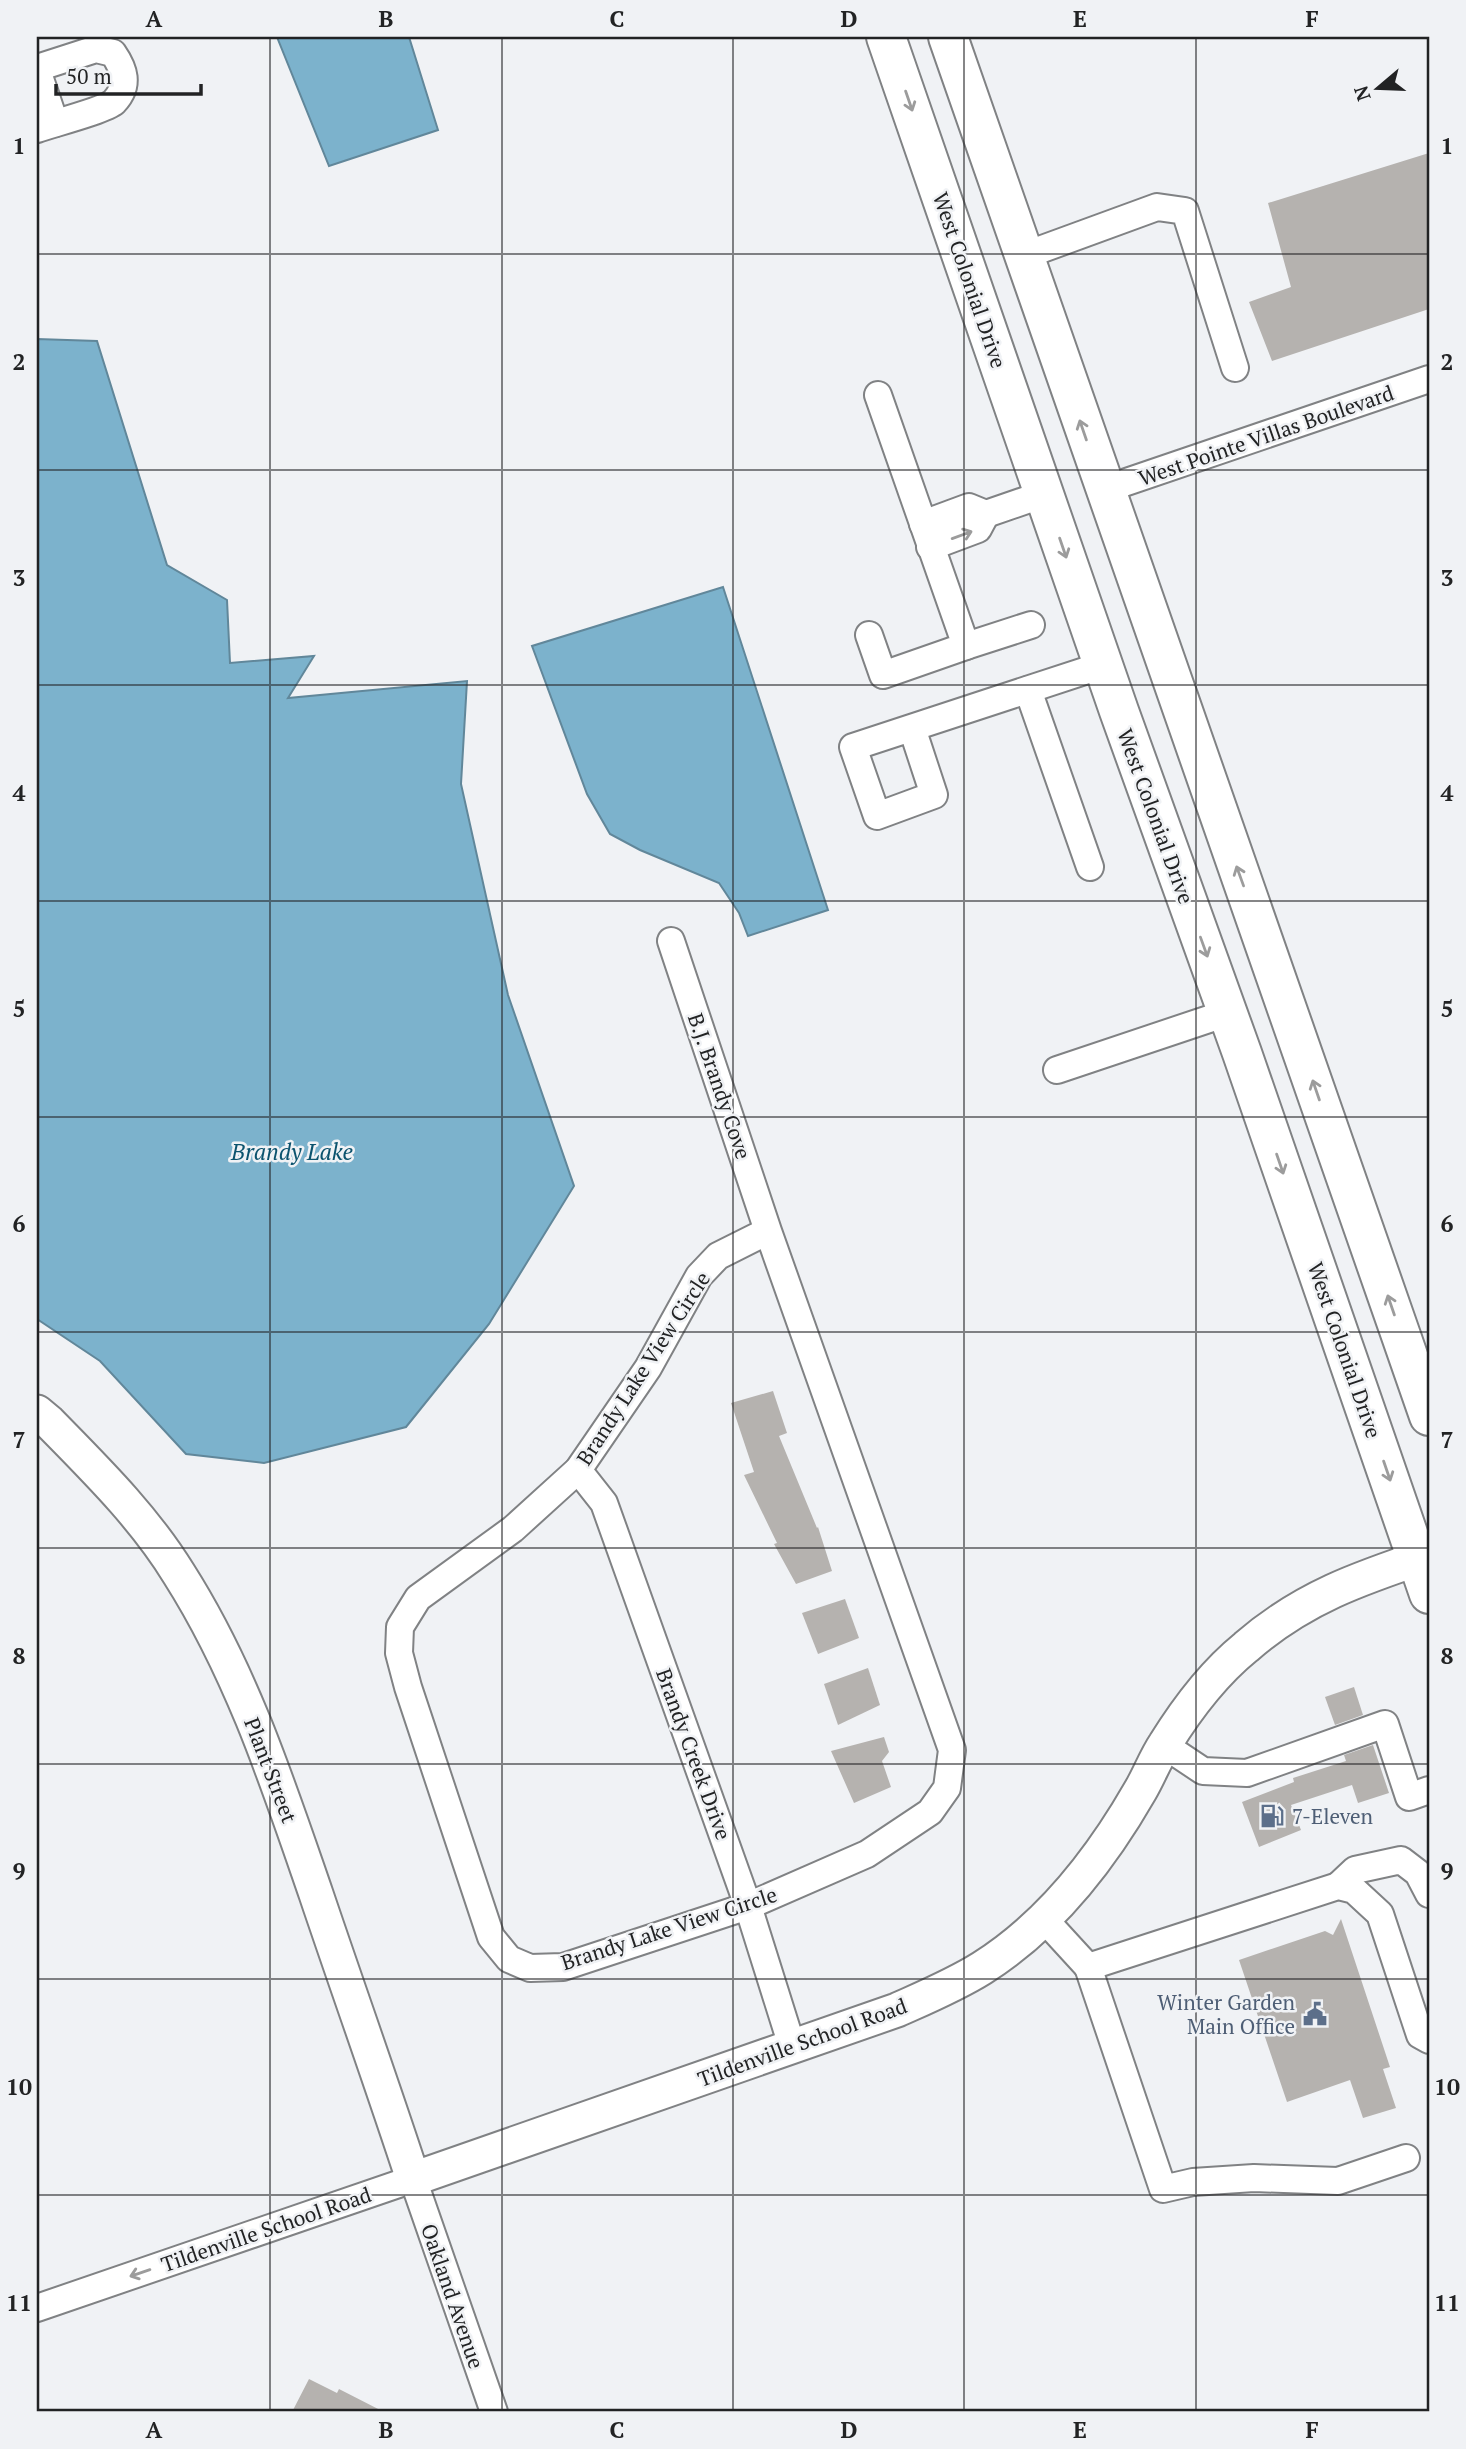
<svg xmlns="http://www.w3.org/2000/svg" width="1466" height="2449" viewBox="0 0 1466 2449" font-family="'PT Serif',serif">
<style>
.water{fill:#7cb2cc;stroke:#61879a;stroke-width:2}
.building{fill:#b5b2af}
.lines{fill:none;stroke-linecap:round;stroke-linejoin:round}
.minor-casing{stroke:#808284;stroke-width:30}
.major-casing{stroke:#808284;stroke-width:37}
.highway-casing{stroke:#808284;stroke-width:42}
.minor{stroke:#fff;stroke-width:26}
.major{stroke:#fff;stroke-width:33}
.highway{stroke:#fff;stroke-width:38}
.oneway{stroke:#9c9c9c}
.grid{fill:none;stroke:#222324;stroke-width:2;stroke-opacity:0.55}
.labels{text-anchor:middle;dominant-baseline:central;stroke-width:5;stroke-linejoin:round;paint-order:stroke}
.street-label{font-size:21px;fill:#222324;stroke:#f0f2f5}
.service-label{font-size:21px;fill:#4e5e75;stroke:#f0f2f5;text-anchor:start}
.water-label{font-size:23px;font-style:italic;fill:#0c536e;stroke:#f0f2f5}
.neatline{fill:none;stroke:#222324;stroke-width:2.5}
.grid-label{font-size:23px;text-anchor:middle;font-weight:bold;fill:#222324}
</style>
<rect width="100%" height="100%" fill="#f0f2f5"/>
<g class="water">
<path d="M277,37H409L438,130L329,166Z"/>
<path d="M37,339L97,341L167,565L227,600L230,663L314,656L288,698L467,681L461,784L508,995L574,1186L489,1324L406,1427L264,1463L186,1454L100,1361L37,1319Z"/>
<path d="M723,587L828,910L748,936L739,913L719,883L640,850L610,834L587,794L532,646Z"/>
</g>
<g class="building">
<path d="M1429,153V309L1272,361L1249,302L1291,287L1268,203Z"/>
<path d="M773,1391L787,1433L779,1436L817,1528L818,1527L832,1571L796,1584L774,1544L777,1543L744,1475L754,1472L731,1403Z"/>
<path d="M845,1599L859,1638L818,1654L802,1613Z"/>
<path d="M868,1668L880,1705L838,1725L824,1684Z"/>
<path d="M1354,1687L1363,1715L1335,1725L1325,1697Z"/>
<path d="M884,1737L889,1752L882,1761L891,1787L854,1803L831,1751Z"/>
<path d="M1373,1745L1389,1793L1358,1803L1352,1785L1291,1805L1301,1830L1259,1847L1242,1802L1294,1782L1293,1778L1346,1761L1344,1755Z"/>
<path d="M1341,1919L1390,2067L1383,2069L1396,2108L1363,2118L1350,2080L1287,2102L1239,1960L1325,1931L1333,1935Z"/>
<path d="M309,2379L337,2393L339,2389L384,2412H292Z"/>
</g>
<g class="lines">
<g class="minor-casing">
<g id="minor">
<path d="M37,68L96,49L113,53C124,69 130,85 114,102C105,110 51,124 37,129"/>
<path d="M37,70L55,123"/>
<path d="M1023,256L1157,207L1185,211L1235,368"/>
<path d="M1103,490L1429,379"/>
<path d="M923,524L969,507L986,514L1044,494"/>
<path d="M930,547L978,529L986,514"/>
<path d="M869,635L883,675L966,646L878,395"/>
<path d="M966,646L1031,625"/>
<path d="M1028,690L1090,867"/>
<path d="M912,728L934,795L877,816L853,747L1103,665"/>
<path d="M671,941L768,1231L952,1750L947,1788L930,1812L867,1854L748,1906L563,1967L530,1968L509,1959L491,1937L408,1687L399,1653L400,1627L418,1598L513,1529L578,1470L648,1368L699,1276L718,1256L768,1231"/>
<path d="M1057,1070L1227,1013"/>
<path d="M578,1470L604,1503L748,1906L792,2046"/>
<path d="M1164,1745L1203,1771L1247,1773L1385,1724L1409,1797L1429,1790"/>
<path d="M1338,1886L1355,1870L1401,1860L1418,1873L1429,1894"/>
<path d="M1044,1919L1088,1967"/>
<path d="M1406,2158L1338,2181L1254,2178L1193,2182L1163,2189L1088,1967L1338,1886L1354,1890L1380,1914L1420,2035L1429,2040"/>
<path d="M37,2308L413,2179L494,2412"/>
</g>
</g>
<g class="major-casing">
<path id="major" d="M37,1412L49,1422C96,1470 144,1517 179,1574C242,1673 278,1784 316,1894C348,1989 382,2084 413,2179L897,2010C926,1997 955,1985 982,1968C1050,1925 1101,1859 1140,1791C1149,1776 1155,1759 1165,1744C1186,1710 1214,1673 1246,1647C1302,1598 1360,1578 1429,1555"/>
</g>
<g class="highway-casing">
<g id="highway">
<path d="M886,37L1119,711L1242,1053L1429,1594"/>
<path d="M948,37C1106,497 1269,956 1429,1416"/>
</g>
</g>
<use href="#minor" class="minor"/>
<use href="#major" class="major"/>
<use href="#highway" class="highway"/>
</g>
<defs><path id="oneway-shaft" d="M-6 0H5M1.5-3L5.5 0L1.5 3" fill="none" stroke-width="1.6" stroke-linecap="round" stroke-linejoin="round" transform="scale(1.75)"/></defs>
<g class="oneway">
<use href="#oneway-shaft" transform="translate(909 101) rotate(71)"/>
<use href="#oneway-shaft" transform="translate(1083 430) rotate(-109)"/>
<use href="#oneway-shaft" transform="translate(962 535) rotate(-20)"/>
<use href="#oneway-shaft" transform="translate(1063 548) rotate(71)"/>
<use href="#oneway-shaft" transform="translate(1240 876) rotate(-110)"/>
<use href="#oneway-shaft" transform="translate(1204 947) rotate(70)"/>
<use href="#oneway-shaft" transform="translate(1316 1090) rotate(-109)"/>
<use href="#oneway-shaft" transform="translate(1280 1164) rotate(71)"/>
<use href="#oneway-shaft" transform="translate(1391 1305) rotate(-109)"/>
<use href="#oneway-shaft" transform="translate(1387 1471) rotate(71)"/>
<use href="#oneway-shaft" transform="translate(140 2273) rotate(161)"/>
</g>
<path class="grid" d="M270,37V2412M502,37V2412M733,37V2412M964,37V2412M1196,37V2412M37,254H1429M37,470H1429M37,685H1429M37,901H1429M37,1117H1429M37,1332H1429M37,1548H1429M37,1764H1429M37,1979H1429M37,2195H1429"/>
<defs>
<g id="fuel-bare" transform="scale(1.89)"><path d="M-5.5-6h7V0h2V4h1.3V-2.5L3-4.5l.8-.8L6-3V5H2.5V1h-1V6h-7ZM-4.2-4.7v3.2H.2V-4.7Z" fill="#5c6f8a" stroke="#f0f2f5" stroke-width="2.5" paint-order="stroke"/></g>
<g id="civic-bare" transform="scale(1.89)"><path d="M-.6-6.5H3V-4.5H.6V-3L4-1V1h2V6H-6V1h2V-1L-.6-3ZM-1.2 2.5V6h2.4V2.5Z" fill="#5c6f8a" stroke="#f0f2f5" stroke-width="2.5" paint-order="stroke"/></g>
</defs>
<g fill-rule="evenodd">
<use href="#fuel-bare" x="1272" y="1816"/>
<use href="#civic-bare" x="1315" y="2014"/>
</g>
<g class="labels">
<g class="street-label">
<text transform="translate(970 280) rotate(71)">West Colonial Drive</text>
<text transform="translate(1266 435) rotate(-19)">West Pointe Villas Boulevard</text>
<text transform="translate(1156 816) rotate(70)">West Colonial Drive</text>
<text transform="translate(720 1086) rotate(71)">B.J. Brandy Cove</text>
<text transform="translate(1345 1350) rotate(71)">West Colonial Drive</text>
<text transform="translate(643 1368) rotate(-57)">Brandy Lake View Circle</text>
<text transform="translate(694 1754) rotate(70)">Brandy Creek Drive</text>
<text transform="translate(271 1770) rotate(69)">Plant Street</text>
<text transform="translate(669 1928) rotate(-18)">Brandy Lake View Circle</text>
<text transform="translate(802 2042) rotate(-20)">Tildenville School Road</text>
<text transform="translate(266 2229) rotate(-19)">Tildenville School Road</text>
<text transform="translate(453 2296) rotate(71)">Oakland Avenue</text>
</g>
<g class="service-label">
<text x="1292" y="1816">7-Eleven</text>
<text x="1295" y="2002" text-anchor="end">Winter Garden<tspan x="1295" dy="24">Main Office</tspan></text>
</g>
<g class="water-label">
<text x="292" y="1151">Brandy Lake</text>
</g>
</g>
<rect width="1466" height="2449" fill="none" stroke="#f0f2f5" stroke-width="77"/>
<g transform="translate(1378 88) rotate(251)" stroke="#f0f2f5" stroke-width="5" paint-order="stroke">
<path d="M0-5L12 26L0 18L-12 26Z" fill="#222324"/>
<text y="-10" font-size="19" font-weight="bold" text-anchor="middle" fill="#222324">N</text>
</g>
<path d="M56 84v10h145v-10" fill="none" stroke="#222324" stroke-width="3.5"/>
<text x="66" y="84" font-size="21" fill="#222324" stroke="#f0f2f5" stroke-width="5" paint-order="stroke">50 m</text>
<rect x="38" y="38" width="1390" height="2372" class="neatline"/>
<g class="grid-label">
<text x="154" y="27">A</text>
<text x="386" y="27">B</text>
<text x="617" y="27">C</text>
<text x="849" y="27">D</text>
<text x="1080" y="27">E</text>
<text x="1312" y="27">F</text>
<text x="19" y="154">1</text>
<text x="1447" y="154">1</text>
<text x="19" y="370">2</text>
<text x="1447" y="370">2</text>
<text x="19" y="586">3</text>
<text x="1447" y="586">3</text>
<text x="19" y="801">4</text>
<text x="1447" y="801">4</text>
<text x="19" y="1017">5</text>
<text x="1447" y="1017">5</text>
<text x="19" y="1232">6</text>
<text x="1447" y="1232">6</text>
<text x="19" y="1448">7</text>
<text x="1447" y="1448">7</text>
<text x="19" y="1664">8</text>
<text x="1447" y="1664">8</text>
<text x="19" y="1879">9</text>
<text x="1447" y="1879">9</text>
<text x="19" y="2095">10</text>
<text x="1447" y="2095">10</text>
<text x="19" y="2311">11</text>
<text x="1447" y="2311">11</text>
<text x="154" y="2438">A</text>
<text x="386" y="2438">B</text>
<text x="617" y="2438">C</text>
<text x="849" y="2438">D</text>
<text x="1080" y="2438">E</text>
<text x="1312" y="2438">F</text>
</g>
</svg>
